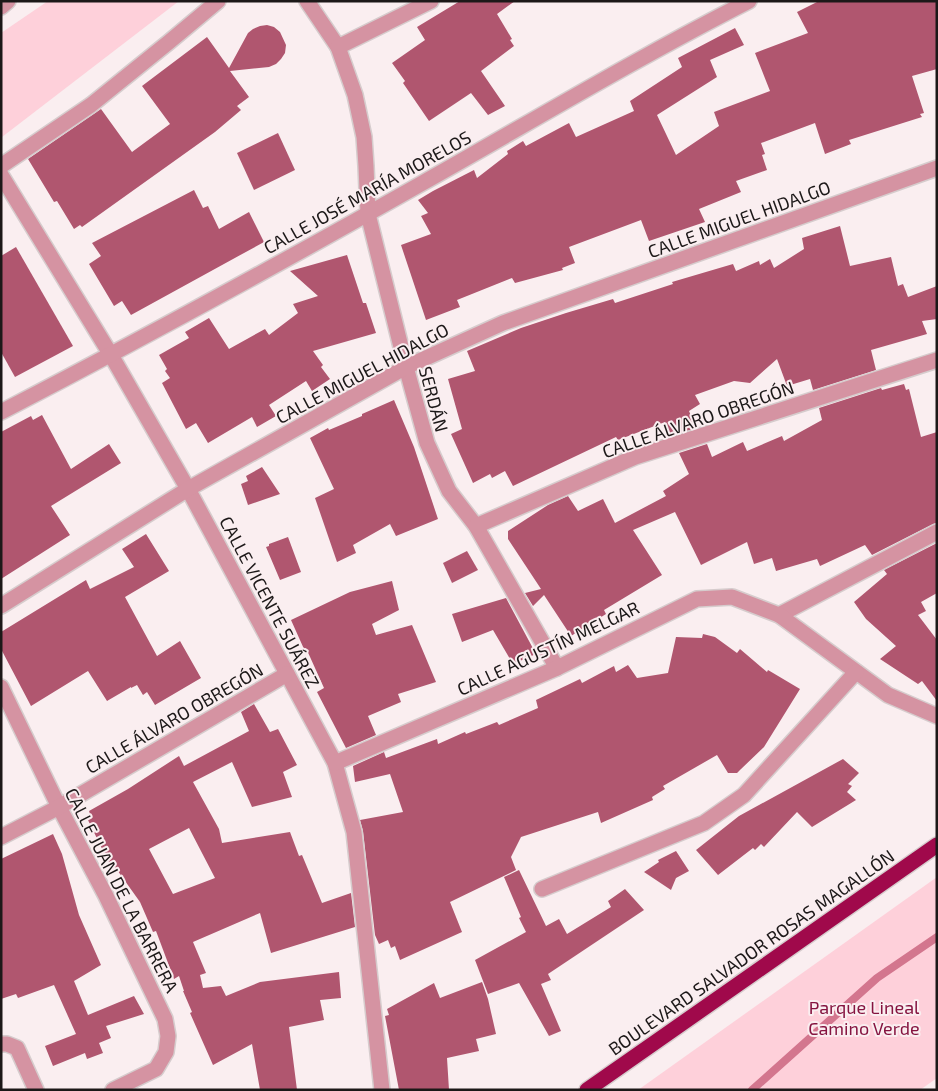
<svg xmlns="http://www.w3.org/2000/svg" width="938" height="1091" viewBox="0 0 938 1091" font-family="'Exo 2',sans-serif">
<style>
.green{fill:#fed0da}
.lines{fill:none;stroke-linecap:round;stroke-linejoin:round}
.stream{stroke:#d3768e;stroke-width:8}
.building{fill:#b0566f;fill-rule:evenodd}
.minor-casing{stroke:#d6cccd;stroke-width:18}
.highway-casing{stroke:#d6cccd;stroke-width:18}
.minor{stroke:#d593a2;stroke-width:15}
.highway{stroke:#a0094b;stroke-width:15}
.labels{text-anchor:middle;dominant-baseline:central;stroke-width:4;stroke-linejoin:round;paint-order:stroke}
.street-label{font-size:18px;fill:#1c1818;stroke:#faeef0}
.park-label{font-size:18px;fill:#851440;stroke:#faeef0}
</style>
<rect width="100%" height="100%" fill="#faeef0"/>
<g class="green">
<path d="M48,1H179L2,137L1,33Z"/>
<path d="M937,877V1078L920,1090H638Z"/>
</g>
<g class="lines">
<path class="stream" d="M752,1090L877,978L937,937"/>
</g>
<g class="building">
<path d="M460,1H515L497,14L512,39L510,40L514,46L481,71L505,106L488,115L471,93L429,121L403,83L405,81L392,63L425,40L417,27Z"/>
<path d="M819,1H937V69L912,76L924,113L920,114L922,117L849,140L851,144L825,154L815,123L761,143L765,154L762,155L767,170L736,181L741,192L699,209L705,222L649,241L641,220L569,247L575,263L562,268L563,270L515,283L512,278L457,300L460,307L426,320L401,245L431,234L421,216L428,213L418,200L433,191L474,170L477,178L508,154L507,151L523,141L526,146L569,123L576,137L634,111L630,101L682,67L678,58L735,28L744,45L710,60L717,77L657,115L676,155L719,126L714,112L770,91L755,53L808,33L797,12Z"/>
<path d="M267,25L274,27L280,32L286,45L285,53L281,59L276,64L269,67L230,71L249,97L237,106L241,110L215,132L82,227L80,225L74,229L57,201L54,202L28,159L101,109L132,152L170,124L142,86L207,37L229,68L248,33L253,29L260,26Z"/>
<path d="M278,133L295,170L254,190L237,153Z"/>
<path d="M194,190L203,208L208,206L219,229L249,212L264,242L131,315L122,301L114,306L89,264L101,256L92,243Z"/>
<path d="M840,226L850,266L891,257L898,286L903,284L908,297L937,286V319L922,321L927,334L871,350L876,370L813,390L810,379L787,386L777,359L750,383L734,381L695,395L700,404L689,411L696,428L671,436L665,422L618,440L616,437L513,486L505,471L492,478L490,474L473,483L451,434L462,429L448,379L475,371L467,351L521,328L566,313L613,299L615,303L673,284L672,282L733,264L736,271L759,261L760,265L770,259L774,268L804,249L802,238Z"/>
<path d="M16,247L73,346L15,377L1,352V256Z"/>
<path d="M347,255L363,303H366L376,333L313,351L323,365L321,367L330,379L312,391L306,381L269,405L276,416L257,427L252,417L208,443L196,423L186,429L162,383L170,378L165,371L167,369L159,355L189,338L185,332L209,318L229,349L265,329L269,335L298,313L293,304L318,296L290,271Z"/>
<path d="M904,384L906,390L909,389L921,437L937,432V523L933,524L872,555L865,545L820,566L817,559L776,571L772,558L754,564L747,542L701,565L675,512L633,530L662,575L604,610L606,614L571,636L544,595L533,606L525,593L541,589L508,539V531L548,505L568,496L578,511L603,499L615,523L666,496L663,491L689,474L679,453L707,444L712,457L743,442L747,451L782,436L784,441L822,420L819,408L881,388L882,390Z"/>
<path d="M394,400L414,447L438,519L396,536L390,524L353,545L356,553L337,562L315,498L334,489L310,438L328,428L329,430L362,416V414Z"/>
<path d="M42,415L71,469L109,444L121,463L51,506L70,535L1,579V432L31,416L33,420Z"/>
<path d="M262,467L280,494L248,505L241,484L248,481L246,476Z"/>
<path d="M146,534L169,571L125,597L157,656L180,641L201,678L155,705L147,692L143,695L137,685L131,688V687L107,701L88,671L31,706L1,649V632L86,580L90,589L134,567L122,549Z"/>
<path d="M288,537L301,572L280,580L266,547L269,546V544Z"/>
<path d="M937,543V593L921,602L926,611L918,615L937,640V701L922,681L918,684L880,659L896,646L866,619L854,602L887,574L884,570Z"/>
<path d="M467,551L478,570L452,583L443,563Z"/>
<path d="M392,581L399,610L372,624L376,635L412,625L436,682L398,694L401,702L368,716L376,735L346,748L317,692L324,688L306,648L304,649L291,620L350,592Z"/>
<path d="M506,598L536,654L513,664L493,630L462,642L452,614Z"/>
<path d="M703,634L715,637L737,653L740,649L767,672L768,670L800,689L764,747L740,770L737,773H728L717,755L663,786L665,789L652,797L653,800L601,823L598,812L521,837L511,857L516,870L450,902L462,932L400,960L395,946L391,948L388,940L379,944L375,935L363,831L360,820L403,812L390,774L355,782L353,766L384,752L386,758L437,739L438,744L465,732L466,734L497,722L499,725L538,708L536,700L580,679L582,683L614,666L616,672L628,665L637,678L668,673L676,637L702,638Z"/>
<path d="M254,704L270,732L278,729L297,765L283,772L292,797L252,807L232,762L193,782L219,829L222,843L290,832L299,856L302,855L322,903L351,893L355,927L271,953L260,913L193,942L206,973L200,975L203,988L221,986L226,996L260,982L339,972L341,998L320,1000L324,1020L289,1027L297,1090H260L252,1044L213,1065L190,1013L192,1012L183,991H184L179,976L174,979L156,931L153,932L140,902L115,867L112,869L86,816L90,814L89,811L128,789L179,756L184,766L249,731L241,712ZM189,828L215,878L173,894L149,849Z"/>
<path d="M843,759L859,773L848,784L852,786L847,792L856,800L812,827L797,812L764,847L761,844L755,850L753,848L718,875L696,850L739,816Z"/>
<path d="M53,834L62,854L79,915L101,965L74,981L88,1015L134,996L144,1014L106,1026L111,1038L99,1043L103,1053L87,1059L85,1053L53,1066L45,1046L76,1034L54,985L18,998L16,994L1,999V859Z"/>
<path d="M676,851L689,871L676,878L671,890L644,872L659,862L658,860Z"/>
<path d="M519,870L546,926L559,919L567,934L611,907L608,901L625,889L644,910L548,974L551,980L541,984L561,1031L549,1036L519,983L488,994L475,960L526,932L519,918L521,917L504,877Z"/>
<path d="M482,982L488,999L496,1034L476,1039L479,1051L447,1058L449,1090H399L385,1016L389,1015L387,1009L434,983L440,998Z"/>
</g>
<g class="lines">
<g class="minor-casing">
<g id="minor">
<path d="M307,1L338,47L355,95L364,137L366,166L368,214L406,367L427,443L449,491L476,526L557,668"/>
<path d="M1,7L8,1"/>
<path d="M338,47L431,1"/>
<path d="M1,166L91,105L169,42L218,1"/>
<path d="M1,175L111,355L188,489L335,763L354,832L382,1090"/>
<path d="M1,412C142,339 281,263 419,185C529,123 637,58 749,1"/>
<path d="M476,526L635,457L937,360"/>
<path d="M1,606L188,489L406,367L503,323L937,168"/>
<path d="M779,615L937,532"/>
<path d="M1,687L59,807L106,896L165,1019L168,1036L166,1052L156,1069L113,1090"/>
<path d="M335,763L557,668L697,599L732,597L779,615L888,695L937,716"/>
<path d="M1,837L59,807L287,674"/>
<path d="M542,889L704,823L744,795L856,672"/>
<path d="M1,1044H7L17,1048L36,1090"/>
</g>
</g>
<g class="highway-casing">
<path id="highway" d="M587,1090L937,845"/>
</g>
<use href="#minor" class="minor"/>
<use href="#highway" class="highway"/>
</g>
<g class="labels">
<g class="street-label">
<text transform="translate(367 192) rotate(-29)">CALLE JOSÉ MARÍA MORELOS</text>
<text transform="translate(739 219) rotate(-20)">CALLE MIGUEL HIDALGO</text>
<text transform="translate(362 373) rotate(-28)">CALLE MIGUEL HIDALGO</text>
<text transform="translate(434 399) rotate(75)">SERDÁN</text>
<text transform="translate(698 419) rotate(-19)">CALLE ÁLVARO OBREGÓN</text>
<text transform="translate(270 602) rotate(62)">CALLE VICENTE SUÁREZ</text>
<text transform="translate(548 648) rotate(-25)">CALLE AGUSTÍN MELGAR</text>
<text transform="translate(174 718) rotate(-30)">CALLE ÁLVARO OBREGÓN</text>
<text transform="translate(122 890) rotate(63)">CALLE JUAN DE LA BARRERA</text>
<text transform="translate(751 952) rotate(-35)">BOULEVARD SALVADOR ROSAS MAGALLÓN</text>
</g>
<g class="park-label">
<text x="864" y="1007">Parque Lineal<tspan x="864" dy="21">Camino Verde</tspan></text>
</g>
</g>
<rect width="938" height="1091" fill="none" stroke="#1c1818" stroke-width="5"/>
</svg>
